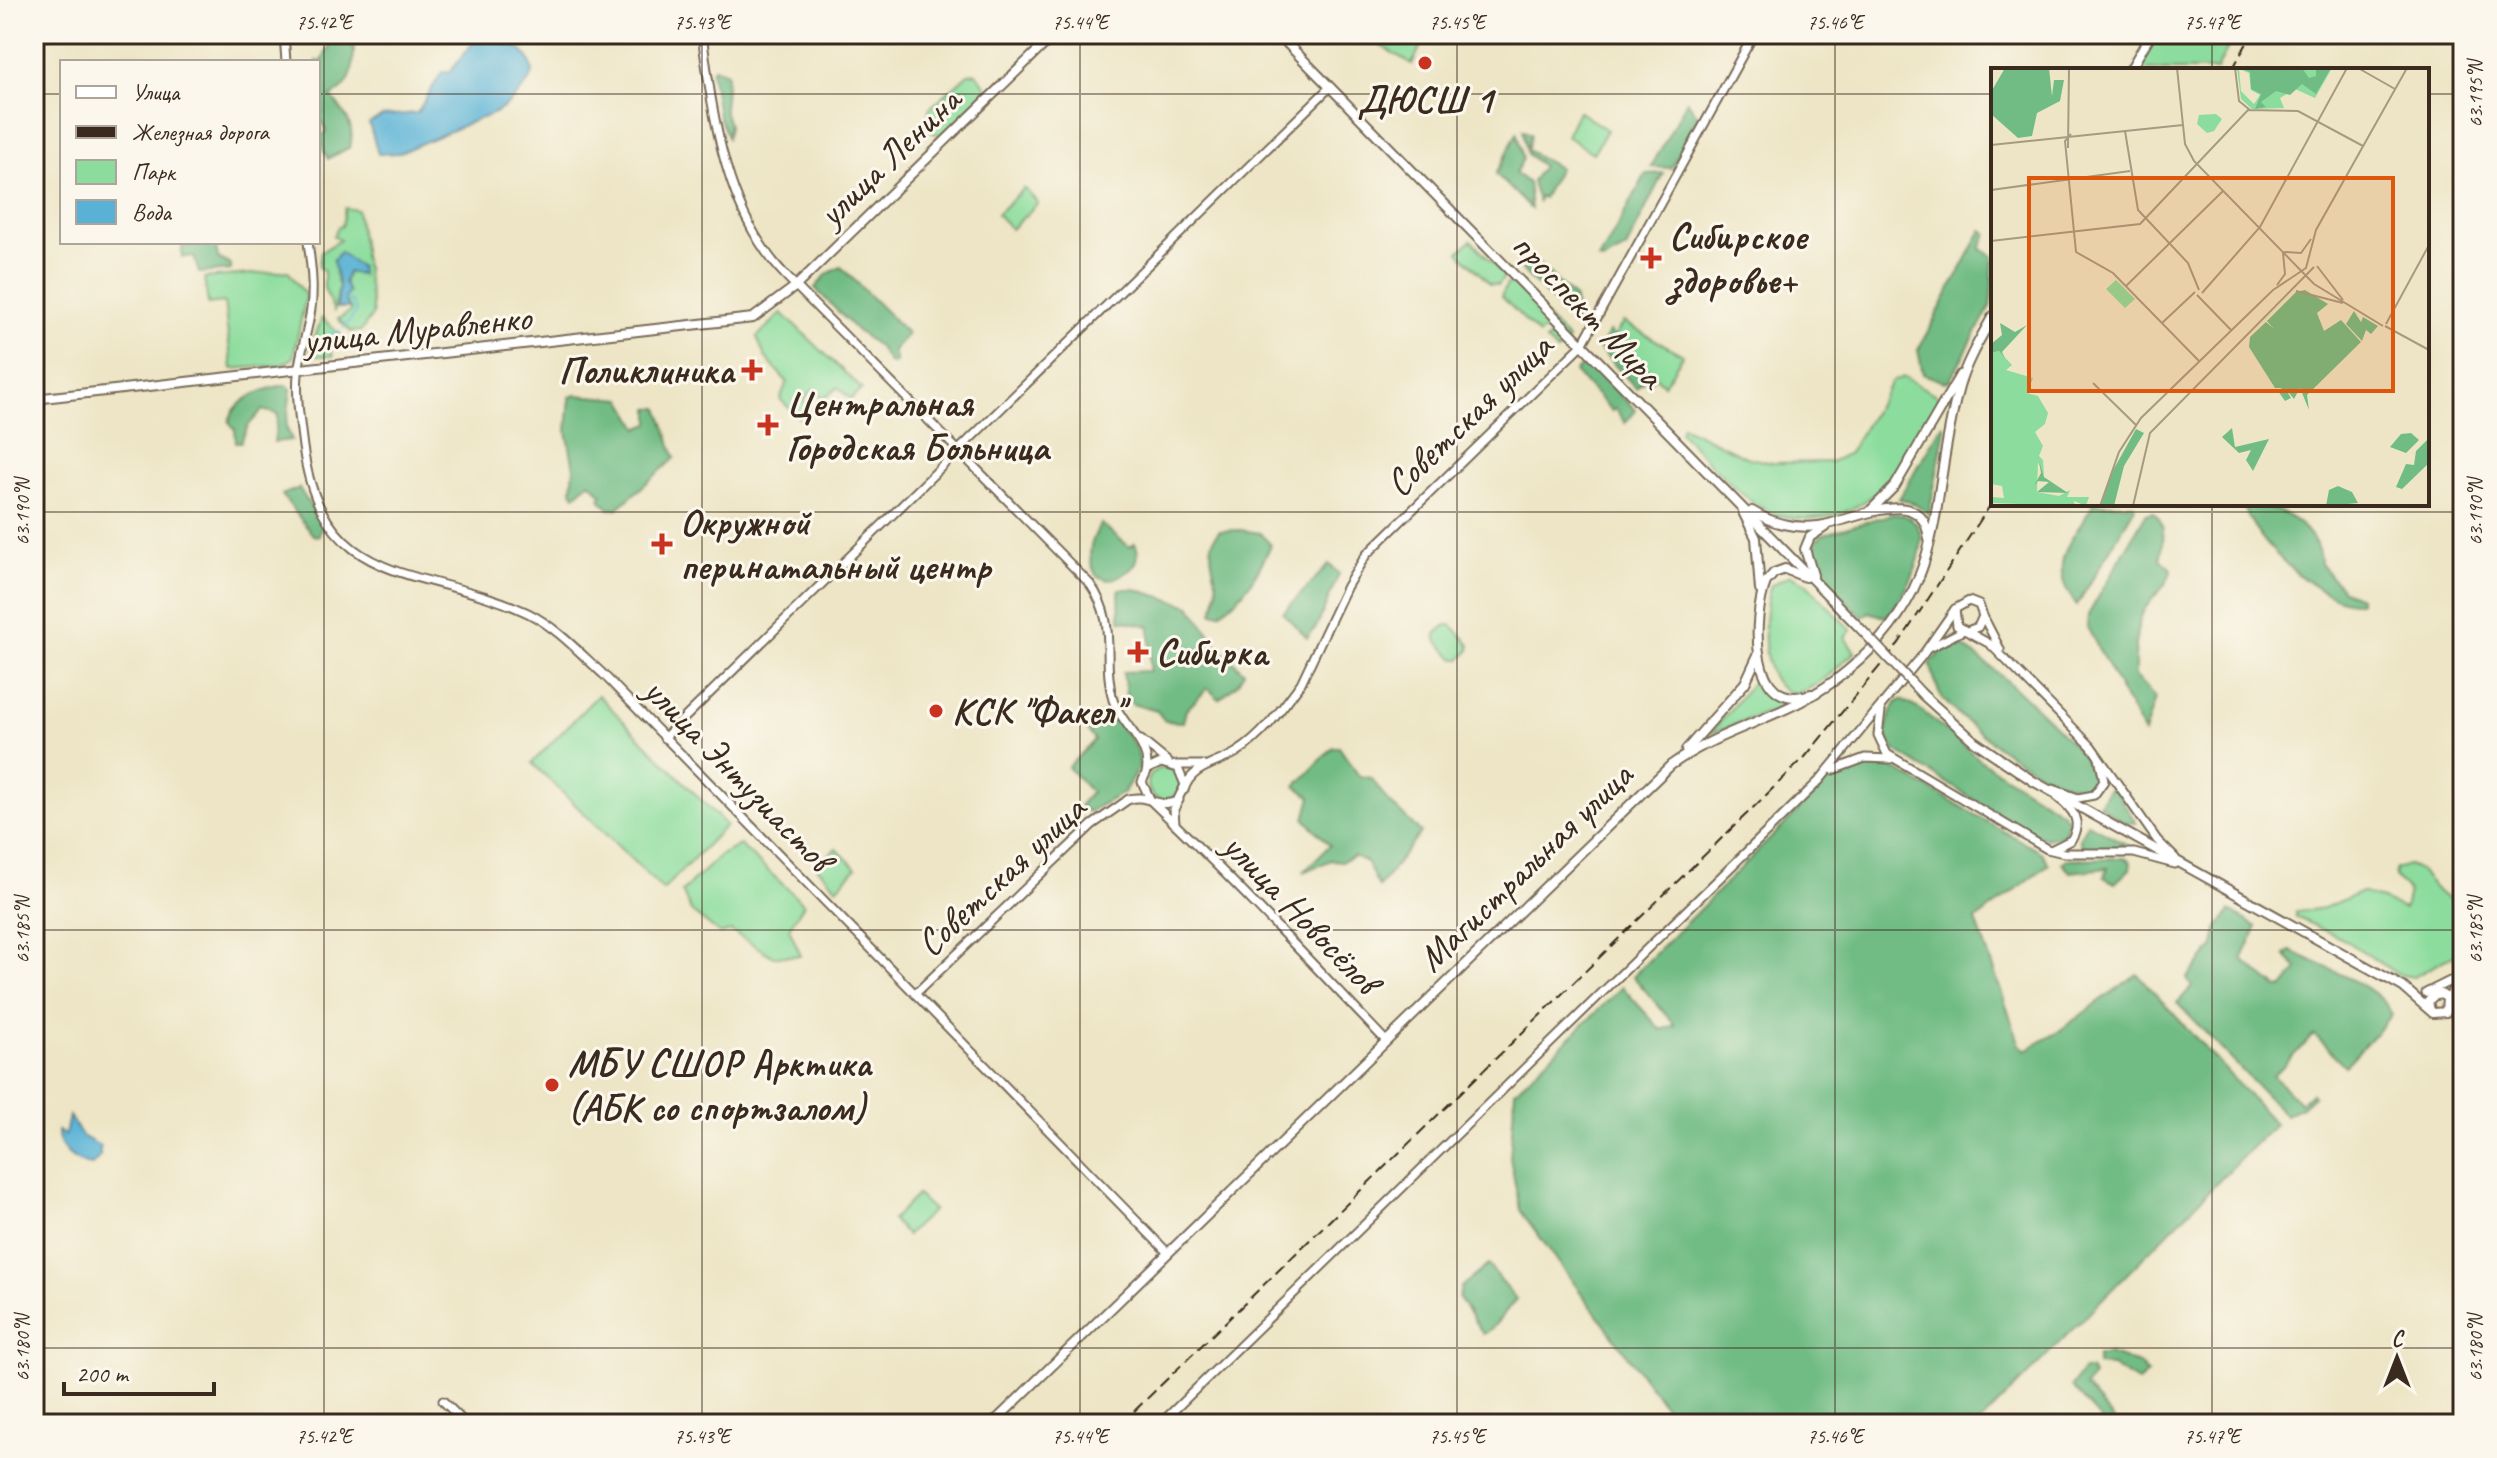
<svg xmlns="http://www.w3.org/2000/svg" width="2497" height="1458" viewBox="0 0 2497 1458" font-family="Caveat,sans-serif">
<style>
.green{fill:#8cdd9d;stroke:#64845e;stroke-width:2}
.forest{fill:#71bc84;stroke:#567351;stroke-width:2}
.water{fill:#59b2d6;stroke:#4a6e7a;stroke-width:2}
.lines{fill:none;stroke-linecap:round;stroke-linejoin:round}
.stream{stroke:#59b2d6;stroke-width:2}
.secondary-casing{stroke:#796b58;stroke-width:11}
.primary-casing{stroke:#796b58;stroke-width:12}
.secondary{stroke:#fff;stroke-width:7}
.primary{stroke:#fff;stroke-width:8}
.rail{stroke:#3b2a1e;stroke-width:2;stroke-dasharray:12 6;stroke-linecap:butt}
.primary-bridge-casing{stroke:#796b58;stroke-width:12;stroke-linecap:butt}
.primary-bridge{stroke:#fff;stroke-width:8}
.ticks{fill:none;stroke:#3b2a1e;stroke-width:2;stroke-opacity:0.45}
.poi-dot{fill:#c8321e;stroke:#fbf7ec;stroke-width:3}
.labels{text-anchor:middle;dominant-baseline:central;stroke-width:6;stroke-linejoin:round;paint-order:stroke}
.poi-label{font-size:38px;font-weight:bold;fill:#3b2a1e;stroke:#fbf7ec;text-anchor:start}
.street-label{font-size:38px;fill:#3b2a1e;stroke:#fbf7ec}
.inset-road{fill:none;stroke:#a69a82;stroke-width:2}
.view{fill:#df570d;fill-opacity:0.15;stroke:#df570d;stroke-width:4}
.inset-edge{fill:none;stroke:#3b2a1e;stroke-width:4}
.neatline{fill:none;stroke:#3b2a1e;stroke-width:3}
.ticks-label{font-size:20px;text-anchor:middle;fill:#3b2a1e}
</style>
<rect width="100%" height="100%" fill="#fbf7ec"/>
<filter id="ink" filterUnits="userSpaceOnUse"><feTurbulence type="fractalNoise" baseFrequency=".0125" numOctaves="2"/><feDisplacementMap in="SourceGraphic" scale="16" xChannelSelector="R" yChannelSelector="G"/><feConvolveMatrix kernelMatrix="1 2 1 2 8 2 1 2 1" color-interpolation-filters="sRGB"/></filter>
<filter id="wash" filterUnits="userSpaceOnUse"><feTurbulence type="fractalNoise" baseFrequency=".006" numOctaves="4" result="noise"/><feDisplacementMap in="SourceGraphic" scale="32" xChannelSelector="R" yChannelSelector="G"/><feGaussianBlur stdDeviation="1.8" result="paint"/><feColorMatrix in="noise" values="0 0 0 0 0 0 0 0 0 0 0 0 0 0 0 0 0 1.4 0 .05"/><feComposite in="paint" operator="in"/></filter>
<g filter="url(#wash)">
<rect width="100%" height="100%" fill="#ede5c5"/>
<g class="green">
<path d="M1384,34H1398L1420,48L1412,64L1381,46Z"/>
<path d="M2158,34H2234L2217,70H2138Z"/>
<path d="M976,73L989,91L946,134H935L929,130V109L968,74Z"/>
<path d="M1578,111L1607,130L1593,153L1566,136Z"/>
<path d="M1024,188L1038,203L1011,229L997,214Z"/>
<path d="M345,208L357,210L373,314L361,331L351,332L338,319L351,311C343,297 342,287 348,271L361,275L340,252L335,274L339,287L334,311L324,288V271L319,267L321,252L340,240L333,236L338,227L342,226Z"/>
<path d="M1471,240L1505,276L1498,285L1490,284L1459,252Z"/>
<path d="M288,271L306,296L293,358L281,365L232,369L224,302L208,304L204,278Z"/>
<path d="M1507,284H1514L1568,340L1557,352L1546,341L1551,336L1545,330L1539,335L1501,296Z"/>
<path d="M782,313L862,389L851,399L838,387L824,399L814,389L803,400L814,412L803,422L780,399L787,382L765,357L757,337Z"/>
<path d="M322,318L349,343L345,348L335,349L332,342L328,344L333,356H315L310,350Z"/>
<path d="M1623,322L1683,355L1664,385L1615,336Z"/>
<path d="M1904,377L1938,396V402C1908,453 1882,514 1815,518C1795,520 1773,516 1756,504C1728,486 1704,455 1680,432L1682,426L1746,457L1772,463L1831,462L1849,453L1892,381Z"/>
<path d="M1790,575L1805,582L1851,630L1845,638L1855,652C1839,665 1819,688 1799,692C1755,698 1763,608 1771,585Z"/>
<path d="M1446,625H1451L1470,644V650L1461,659H1455L1436,640V634Z"/>
<path d="M1758,676L1767,692L1785,705L1710,734Z"/>
<path d="M598,695L726,825L663,890L532,763Z"/>
<circle cx="1164" cy="784" r="16"/>
<path d="M740,845L804,904L789,928L801,956H772L731,931L720,934L691,911L682,892L719,856Z"/>
<path d="M836,848L856,868L837,888L817,867Z"/>
<path d="M2408,865C2429,871 2434,900 2457,901L2463,890V940L2455,954L2414,977L2397,974L2347,941L2296,917V912L2324,908L2362,892L2404,909L2408,892C2405,881 2390,882 2396,869Z"/>
<path d="M917,1195L933,1210L907,1235L892,1220Z"/>
</g>
<g class="forest">
<path d="M335,34H354C353,61 358,84 331,96C344,114 356,124 350,147L328,159L323,150L322,136L326,131L318,114L322,112L317,61L321,63Z"/>
<path d="M714,68L727,73L724,109L729,125L727,137L718,114L711,71Z"/>
<path d="M1687,101L1698,116L1671,168L1651,167Z"/>
<path d="M1523,130L1531,135L1527,150L1559,168L1543,198L1540,196L1538,201L1532,182L1542,166L1527,154Z"/>
<path d="M1517,133L1523,159L1515,173L1528,183L1531,209L1496,174Z"/>
<path d="M1663,173L1626,249L1603,261L1599,260L1646,174Z"/>
<path d="M1982,230L1987,233L1981,249L1993,256L1991,305L1950,380L1945,382L1923,374L1918,350Z"/>
<path d="M210,242H215L218,258L231,265V270L199,273L194,257H182V246H209Z"/>
<path d="M1530,256L1575,299V324L1517,265Z"/>
<path d="M841,267L908,334L893,350L896,363L890,364L878,346L857,331L815,288L827,274Z"/>
<path d="M1609,332L1654,377L1649,382L1645,379L1636,388L1599,348Z"/>
<path d="M1586,362L1636,410L1625,423L1615,408L1612,411L1575,372Z"/>
<path d="M286,385L291,389L286,427L292,440L274,442L278,414L262,410L248,426L241,442H236L235,430L229,422C234,399 265,388 286,385Z"/>
<path d="M576,395L622,399L639,428L650,424V408H659L675,458L618,508L609,509L600,499L602,494L590,482L575,495L572,490L574,468L567,431L570,397Z"/>
<path d="M1943,424L1945,429L1929,514L1916,504L1899,499Z"/>
<path d="M299,488L322,525L319,536L313,535L282,495Z"/>
<path d="M2094,504H2133L2135,507L2077,605C2044,566 2071,541 2094,504Z"/>
<path d="M2244,504C2277,504 2320,527 2320,564L2343,590L2359,597V602C2322,605 2251,540 2244,504Z"/>
<path d="M2153,512C2167,524 2164,542 2160,559L2171,569C2170,586 2151,596 2143,612C2134,632 2135,654 2135,676L2155,698L2144,734L2087,627L2088,615L2146,514Z"/>
<path d="M1892,514C1949,514 1909,597 1885,617L1869,612L1863,617C1845,598 1792,559 1822,535Z"/>
<path d="M1101,524L1130,547L1135,543C1145,565 1126,575 1108,580L1097,576C1085,558 1090,541 1101,524Z"/>
<path d="M1240,530L1260,533L1271,545C1258,572 1246,595 1220,613H1213C1215,602 1219,590 1216,580C1212,562 1206,547 1219,531Z"/>
<path d="M1329,564L1339,574L1317,626L1307,638L1283,613Z"/>
<path d="M1119,589H1135L1191,606L1217,645L1244,672L1237,684L1219,699L1208,688L1186,710L1183,722L1165,721L1157,711L1132,704L1126,695L1123,672L1150,671V626L1120,620Z"/>
<path d="M1954,644C1981,650 2075,743 2094,769L2090,787C2048,790 1971,730 1943,699C1936,690 1934,675 1930,664L1944,648Z"/>
<path d="M1901,700L1921,710L1983,762L2063,813L2068,821L2064,835L2047,839L2013,824L1896,751C1880,736 1887,721 1896,703Z"/>
<path d="M1109,711L1137,749L1140,766L1123,793L1088,812L1080,805L1091,792L1068,767L1095,740L1081,722Z"/>
<path d="M1333,747H1339L1359,776L1371,778L1388,801L1421,832L1379,887L1366,862L1354,856L1342,861L1331,860L1303,872L1330,845L1305,819L1311,797L1296,786Z"/>
<path d="M1869,765L1891,767L2042,853L2049,864L1976,920L2020,1045L2026,1050L2055,1034L2137,974L2275,1124L1979,1424H1721L1701,1406L1691,1424H1678L1520,1210L1510,1158L1515,1091L1622,987L1661,1030L1675,1025L1633,976L1828,781L1852,769Z"/>
<path d="M2115,789L2136,823H2125L2099,805L2108,790Z"/>
<path d="M2087,823L2126,844L2115,848L2083,847L2079,839Z"/>
<path d="M2125,858L2131,862L2130,869L2115,883L2104,877L2108,868L2070,872L2062,863L2067,859Z"/>
<path d="M2230,911L2257,927L2242,960L2278,988H2283L2298,969L2285,955L2291,951C2319,966 2380,985 2392,1015L2345,1066L2315,1035L2311,1038L2273,1076L2300,1103L2311,1093L2314,1096L2302,1107L2285,1115L2177,1003L2192,987L2187,979L2214,946L2217,929Z"/>
<path d="M1488,1265L1516,1299L1490,1331L1483,1334L1459,1298L1461,1287Z"/>
<path d="M2108,1354L2139,1364L2148,1374L2138,1382L2112,1366L2097,1365V1356Z"/>
<path d="M2083,1370H2090L2093,1376L2085,1387L2118,1424H2105L2071,1387Z"/>
</g>
<g class="water">
<path d="M475,40C500,37 530,44 533,73C523,94 500,115 478,119L399,153L378,154L369,123L383,116L417,113L442,72H450Z"/>
<path d="M340,252L360,267L361,275L348,272L344,282L349,292L344,300L350,308H337L339,287L333,261Z"/>
<path d="M69,1116L82,1136L100,1146V1156L92,1165C75,1163 57,1149 58,1131L65,1135Z"/>
</g>
<g class="lines">
<g class="stream">
<path d="M344,328L356,312L352,301L344,300"/>
<path d="M312,342L340,331"/>
</g>
</g>
</g>
<g filter="url(#ink)">
<g class="lines">
<g class="secondary-casing">
<g id="secondary">
<path d="M284,34L286,62"/>
<path d="M702,34C713,117 725,213 786,276L1090,584C1119,625 1101,657 1113,700C1121,725 1153,745 1146,773"/>
<path d="M34,38L65,34"/>
<path d="M308,242C311,264 314,287 311,309C308,331 300,352 298,374C296,398 300,423 303,447C323,593 427,565 528,613C556,627 580,653 603,674L1168,1253"/>
<path d="M1984,618L2000,649"/>
<path d="M1967,631L1978,627L1983,616L1979,605L1969,601L1955,609L1957,626L1990,644L2091,746L2157,840L2175,858"/>
<path d="M1933,646L1964,630"/>
<path d="M1881,711L1878,735L1887,754L2047,849L2064,853H2134L2175,864"/>
<path d="M664,738L1330,87"/>
<path d="M1141,740L1168,762"/>
<path d="M1175,765H1202"/>
<path d="M1833,770L1865,758L1890,759"/>
<path d="M2053,789L2078,798L2094,795L2104,781L2099,758"/>
<path d="M1184,790C1192,765 1217,765 1237,752C1263,736 1283,707 1301,683L1347,586L1366,555L1582,345L1754,34"/>
<path d="M1127,800C1146,792 1157,810 1177,801L1185,785L1178,768L1161,763L1148,769L1142,782L1151,801C1232,878 1309,960 1386,1041"/>
<path d="M1175,824L1174,809L1179,800"/>
<path d="M2053,849L2071,840C2083,822 2073,809 2058,798"/>
<path d="M2463,961L2449,999L2463,1020"/>
<path d="M2426,993L2450,981"/>
<path d="M915,994L1092,825L1129,799"/>
<path d="M443,1401L466,1424"/>
<path d="M1160,1424L1819,781L1922,656L1955,609"/>
</g>
</g>
<g class="primary-casing">
<g id="primary">
<path d="M1278,34L1857,625"/>
<path d="M2130,70L2151,34"/>
<path d="M34,399L753,318L796,286L1055,34"/>
<path d="M1871,510L1895,486L1960,375"/>
<path d="M1752,511C1771,523 1795,529 1818,526C1852,522 1923,481 1929,539"/>
<path d="M1743,512L1756,538L1760,590"/>
<path d="M1813,575L1805,549L1810,537L1825,527"/>
<path d="M1805,577L1785,569L1774,573L1766,582C1752,618 1749,715 1811,694"/>
<path d="M1923,695L1974,741L2033,781L2403,987L2433,1013L2446,1012L2447,998L2441,994L2433,996L2428,1002L2430,1010"/>
<path d="M1686,750L1745,683L1757,657"/>
<path d="M992,1424L1671,765C1728,724 1791,718 1847,671C1952,584 1927,504 1959,387C1966,362 1980,339 1993,316"/>
</g>
</g>
<use href="#secondary" class="secondary"/>
<use href="#primary" class="primary"/>
<g class="rail">
<path d="M2232,70L2252,34"/>
<path d="M1121,1424L1805,757L1899,643L1993,501"/>
</g>
<g class="primary-bridge-casing">
<path id="primary-bridge" d="M1857,625L1923,695"/>
</g>
<use href="#primary-bridge" class="primary-bridge"/>
</g>
</g>
<path class="ticks" d="M324,34V1424M702,34V1424M1080,34V1424M1457,34V1424M1835,34V1424M2212,34V70M34,94H62M318,94H1993M2427,94H2463M2212,504V1424M34,512H2463M34,930H2463M34,1348H2463"/>
<g class="poi-dot">
<circle cx="1425" cy="63" r="8"/>
<path d="M1647 246h8v8h8v8h-8v8h-8v-8h-8v-8h8z"/>
<path d="M748 358h8v8h8v8h-8v8h-8v-8h-8v-8h8z"/>
<path d="M764 413h8v8h8v8h-8v8h-8v-8h-8v-8h8z"/>
<path d="M658 532h8v8h8v8h-8v8h-8v-8h-8v-8h8z"/>
<path d="M1134 640h8v8h8v8h-8v8h-8v-8h-8v-8h8z"/>
<circle cx="936" cy="711" r="8"/>
<circle cx="552" cy="1085" r="8"/>
</g>
<g class="labels">
<g class="poi-label">
<text x="1425" y="99" text-anchor="middle">ДЮСШ 1</text>
<text x="1669" y="236">Сибирское<tspan x="1669" dy="44">здоровье+</tspan></text>
<text x="734" y="370" text-anchor="end">Поликлиника</text>
<text x="786" y="403">Центральная<tspan x="786" dy="44">Городская Больница</tspan></text>
<text x="680" y="522">Окружной<tspan x="680" dy="44">перинатальный центр</tspan></text>
<text x="1156" y="652">Сибирка</text>
<text x="952" y="711">КСК "Факел"</text>
<text x="568" y="1063">МБУ СШОР Арктика<tspan x="568" dy="44">(АБК со спортзалом)</tspan></text>
</g>
<g class="street-label">
<text transform="translate(889 157) rotate(-44)">улица Ленина</text>
<text transform="translate(1588 310) rotate(46)">проспект Мира</text>
<text transform="translate(417 329) rotate(-6)">улица Муравленко</text>
<text transform="translate(1469 415) rotate(-44)">Советская улица</text>
<text transform="translate(738 774) rotate(46)">улица Энтузиастов</text>
<text transform="translate(1525 867) rotate(-44)">Магистральная улица</text>
<text transform="translate(1001 876) rotate(-43)">Советская улица</text>
<text transform="translate(1301 913) rotate(46)">улица Новосёлов</text>
</g>
</g>
<g transform="translate(1991 68)">
<rect width="438" height="438" fill="#ede5c5"/>
<path d="M246,0H341L324,30L304,21L289,30L293,40L261,41L250,31ZM248,1L258,5L260,22L269,27L263,36L250,23ZM225,46L231,51L223,63L216,65L206,56L208,47ZM125,212L144,231L134,240L115,221ZM8,283L21,297L15,302L42,310L36,325L47,328L57,345L54,356L44,364L52,378L48,388L52,392L53,408L47,394L46,424L68,428L79,422L76,429H98L95,438L83,433L84,438L0,435V429L13,430L11,418L0,416V285Z" fill="#8cdd9d" fill-rule="evenodd"/>
<path d="M14,0H58L61,28L63,12H73L69,33L46,45L41,68L27,70L0,46V24ZM249,0H311L318,10L325,8V0H340L325,26L311,16L299,27L285,23L270,34L275,39L264,41L270,26L260,21L259,4ZM314,222L337,236L326,245L333,263L350,252L370,274L316,327L318,342L309,320L303,331L294,320L300,330L294,333L287,323L291,320H284L258,279L259,269L275,254L282,260L276,253L305,224ZM363,243L370,254L372,249L387,258L380,266L375,262L371,273L355,256ZM9,255L24,264L36,257L11,284L14,290L8,283L0,285V276L11,267ZM241,360L244,379L278,371L262,403L255,392L260,382L248,385L231,369ZM145,361L153,365L133,398L123,438H110L120,406ZM420,365L428,372L415,385L399,379L410,366ZM438,370V395L411,421L405,419L415,396L423,397L425,383ZM48,393L53,409L77,425L46,424L58,414L47,413L43,418L50,405ZM347,418L361,424L367,435L335,438L338,422Z" fill="#71bc84"/>
<path class="inset-road" d="M186,0L194,76L203,93L323,216L392,258M244,0L248,33L259,42M367,0L404,21M134,63L147,142L197,195L208,222M80,66L74,73L85,184L122,205L208,293M0,77L192,57M77,80L78,0M0,122L139,103M0,173L149,156L257,42L307,43L372,78M293,184L310,185L320,171M326,198L352,232M286,217L294,206L292,185M135,218L232,123M305,223L352,235M211,225L269,159L356,0M206,227L240,262M171,255L204,224M395,256L438,177M394,258L438,282M102,315L145,357M109,438L128,384L150,350L282,222L315,200L325,162L416,0M142,438L159,365L323,199"/>
<path class="view" d="M38,110H402V323H38Z"/>
<rect width="438" height="438" class="inset-edge"/>
</g>
<rect width="2497" height="1458" fill="none" stroke="#fbf7ec" stroke-width="88"/>
<rect x="60" y="60" width="260" height="184" fill="#fbf7ec" stroke="#aea59a" stroke-width="2"/>
<rect x="76" y="86" width="40" height="12" fill="#ffffff" stroke="#aea59a" stroke-width="2"/>
<text x="132" y="100" font-size="24" fill="#3b2a1e">Улица</text>
<rect x="76" y="126" width="40" height="12" fill="#3b2a1e" stroke="#aea59a" stroke-width="2"/>
<text x="132" y="140" font-size="24" fill="#3b2a1e">Железная дорога</text>
<rect x="76" y="160" width="40" height="24" fill="#8cdd9d" stroke="#aea59a" stroke-width="2"/>
<text x="132" y="180" font-size="24" fill="#3b2a1e">Парк</text>
<rect x="76" y="200" width="40" height="24" fill="#59b2d6" stroke="#aea59a" stroke-width="2"/>
<text x="132" y="220" font-size="24" fill="#3b2a1e">Вода</text>
<g transform="translate(2397 1358)" stroke="#fbf7ec" stroke-width="6" paint-order="stroke">
<path d="M0-6L14 30L0 20L-14 30Z" fill="#3b2a1e"/>
<text y="-12" font-size="22" font-weight="bold" text-anchor="middle" fill="#3b2a1e">С</text>
</g>
<path d="M64 1382v12h150v-12" fill="none" stroke="#3b2a1e" stroke-width="4"/>
<text x="76" y="1382" font-size="24" fill="#3b2a1e" stroke="#fbf7ec" stroke-width="6" paint-order="stroke">200 m</text>
<rect x="44" y="44" width="2409" height="1370" class="neatline"/>
<g class="ticks-label">
<text x="324" y="29">75.42°E</text>
<text x="702" y="29">75.43°E</text>
<text x="1080" y="29">75.44°E</text>
<text x="1457" y="29">75.45°E</text>
<text x="1835" y="29">75.46°E</text>
<text x="2212" y="29">75.47°E</text>
<text transform="translate(2475 94) rotate(-90)" y="7">63.195°N</text>
<text transform="translate(22 512) rotate(-90)" y="7">63.190°N</text>
<text transform="translate(2475 512) rotate(-90)" y="7">63.190°N</text>
<text transform="translate(22 930) rotate(-90)" y="7">63.185°N</text>
<text transform="translate(2475 930) rotate(-90)" y="7">63.185°N</text>
<text transform="translate(22 1348) rotate(-90)" y="7">63.180°N</text>
<text transform="translate(2475 1348) rotate(-90)" y="7">63.180°N</text>
<text x="324" y="1443">75.42°E</text>
<text x="702" y="1443">75.43°E</text>
<text x="1080" y="1443">75.44°E</text>
<text x="1457" y="1443">75.45°E</text>
<text x="1835" y="1443">75.46°E</text>
<text x="2212" y="1443">75.47°E</text>
</g>
</svg>
